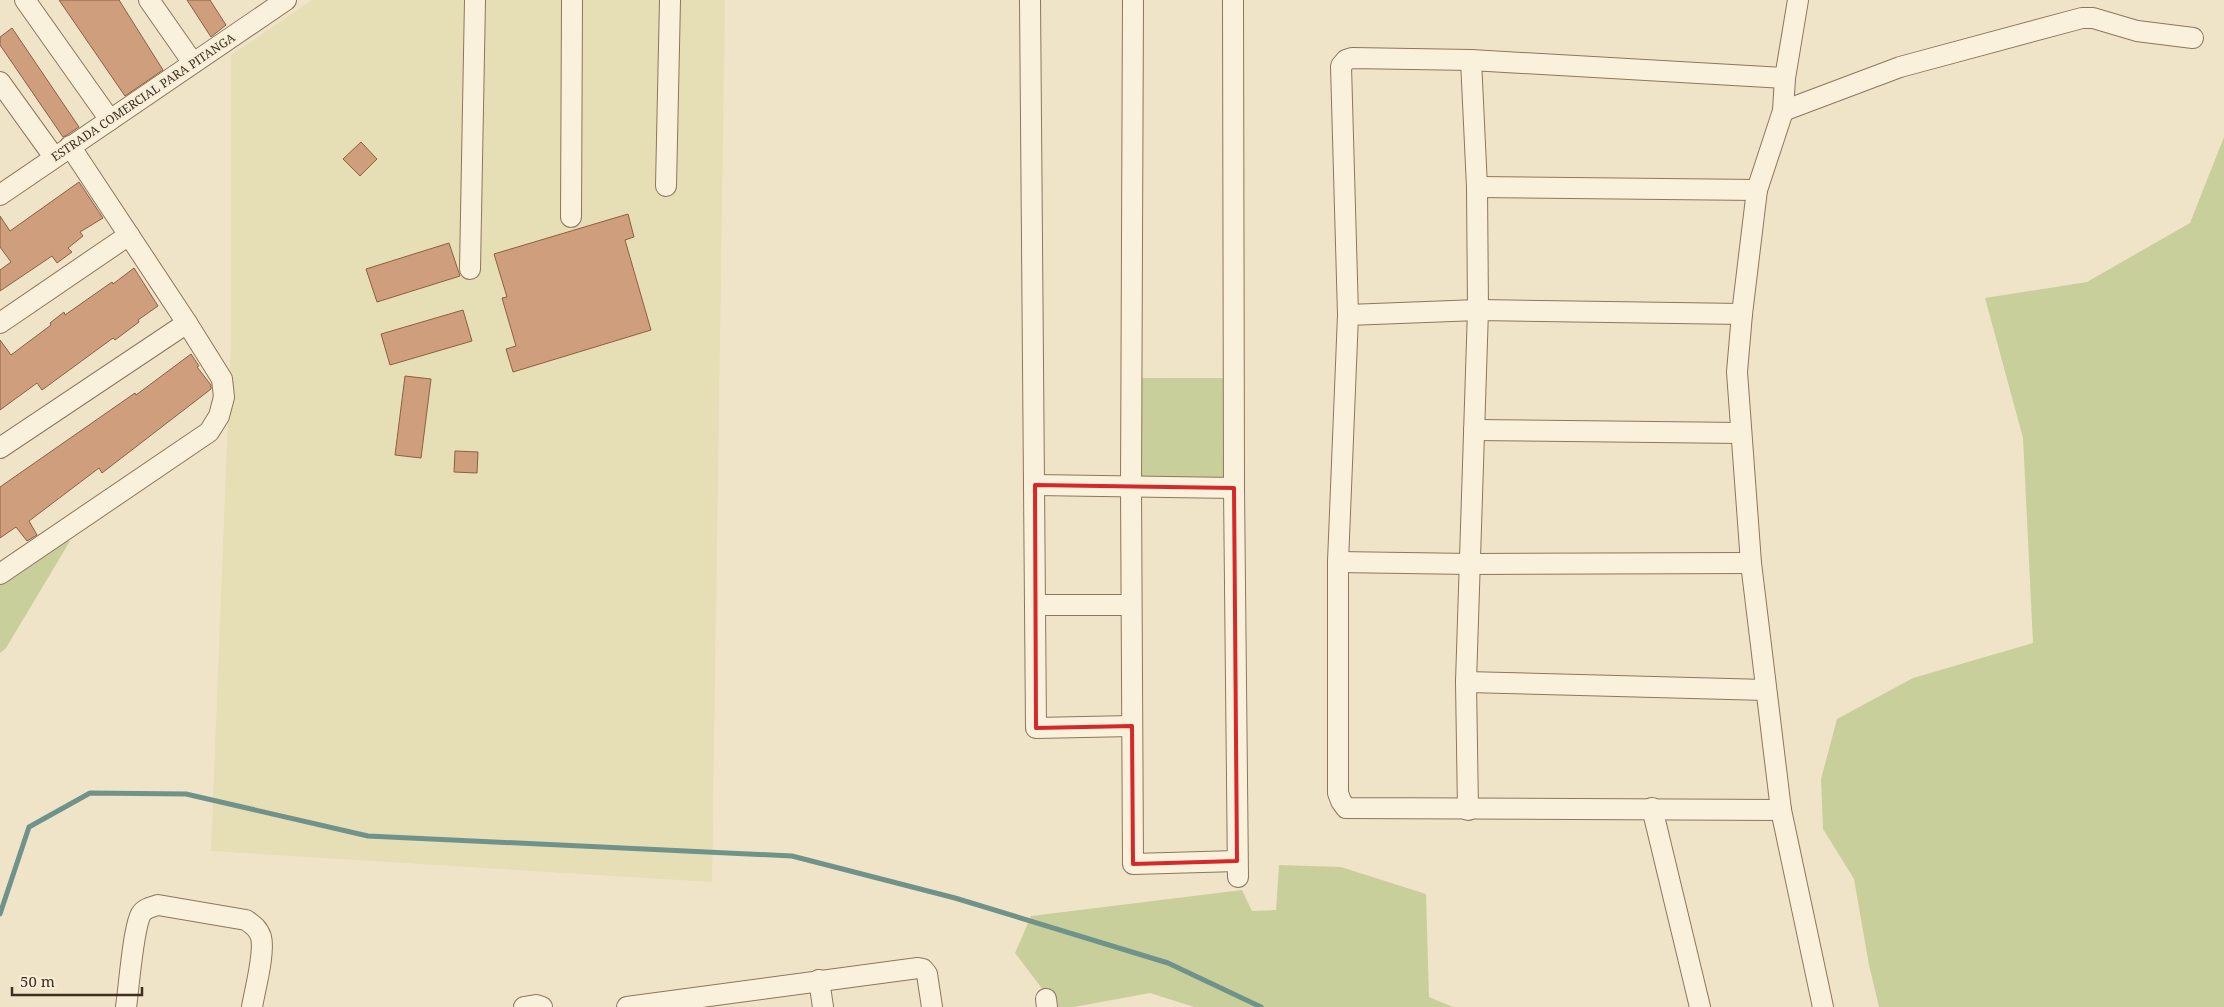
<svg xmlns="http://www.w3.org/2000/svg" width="2224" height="1007" viewBox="0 0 2224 1007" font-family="'Noto Serif',serif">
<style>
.farmland{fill:#e6deb5}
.green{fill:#c9cf9b}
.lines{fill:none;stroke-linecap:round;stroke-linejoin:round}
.stream{stroke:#6f938a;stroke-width:5}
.building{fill:#cf9f7d;stroke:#8d5f41}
.street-casing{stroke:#8d765c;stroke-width:22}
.street{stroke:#faf1dc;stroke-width:20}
.marked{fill:none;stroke:#d62828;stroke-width:4;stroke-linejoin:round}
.labels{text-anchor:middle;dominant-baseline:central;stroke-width:5;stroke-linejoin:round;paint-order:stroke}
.street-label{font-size:12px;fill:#3d2e20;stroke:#f7eed8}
</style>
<rect width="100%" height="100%" fill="#f0e4c8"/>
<path class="farmland" d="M312,0H725L712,882L211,851L231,342V55Z"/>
<g class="green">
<path d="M2224,137V1007H1879L1869,965L1854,879L1823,829L1821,779L1837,719L1913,678L2033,643L2023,438L1985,298L2087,282L2190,223Z"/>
<path d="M1142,378H1225V479H1141Z"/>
<path d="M61,540L70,541L6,648L0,653V581Z"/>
<path d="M1279,865L1341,867L1426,894L1429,997L1453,1007H1194L1150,993L1074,1007H1056L1015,953L1031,916L1242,890L1252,911L1276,910Z"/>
</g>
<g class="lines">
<path class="stream" d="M0,914L29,827L90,793L186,794L368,836L792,856L955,898L1168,963L1261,1007"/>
</g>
<g class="building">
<path d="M59,0H119L163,70L125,96Z"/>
<path d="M187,0H210L226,25L211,37Z"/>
<path d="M12,28L79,127L67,135L63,137L0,45V37Z"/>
<path d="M361,142L377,159L360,176L343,159Z"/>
<path d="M79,182L103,218L80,232L83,236L68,248L72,252L57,263L52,256L0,291V270L11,262L0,247V216L10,231Z"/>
<path d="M628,214L634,237L625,240L651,330L513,372L506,349L516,346L502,298L507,297L494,254Z"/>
<path d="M449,243L460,276L377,302L366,269Z"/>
<path d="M134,268L158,306L138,320L139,322L115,340L113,338L42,390L37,383L0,410V340L11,355L51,325L50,323L64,312L65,315L112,282L113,284Z"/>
<path d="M463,310L472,341L390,365L381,334Z"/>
<path d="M191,354L199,366L197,367L211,385V389L102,473L99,468L29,521L37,535L27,541L16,527L0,538V487L135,393L136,395Z"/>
<path d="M405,376L431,379L421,458L395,455Z"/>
<path d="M455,451L478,452L477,473L454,472Z"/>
</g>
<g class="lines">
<g class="street-casing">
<g id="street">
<path d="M25,0L110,120"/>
<path d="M149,0L193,63"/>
<path d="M1030,0L1036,728L1132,726"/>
<path d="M1133,0L1131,486L1133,864L1237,861"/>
<path d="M1233,0L1234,488L1238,877"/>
<path d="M1798,0L1785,78L1783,111L1757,190L1742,314L1737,372L1751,563L1781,810L1823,1007"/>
<path d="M0,82L54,157"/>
<path d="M1783,111L1900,67L2082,18H2093L2137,31L2193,38"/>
<path d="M666,186L670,0"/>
<path d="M1477,187L1757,190"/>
<path d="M0,195L286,0"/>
<path d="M571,217L572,0"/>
<path d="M470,269L475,0"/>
<path d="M1348,315L1478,310L1742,314"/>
<path d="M0,323L129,235"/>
<path d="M1474,430L1741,433"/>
<path d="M0,448L187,323"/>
<path d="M1035,485L1234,488"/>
<path d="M1338,562L1471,564L1751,563"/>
<path d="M0,574L209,432L219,416L224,397L222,379L187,323L70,146"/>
<path d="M1035,605H1131"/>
<path d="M1466,682L1766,690"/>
<path d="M1652,808L1700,1007"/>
<path d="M1468,810L1466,682L1478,310L1477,187L1471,60"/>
<path d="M1781,810L1346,808L1341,801L1338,793V562L1348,315L1341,66L1346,60L1352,58L1471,60L1785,78"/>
<path d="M819,980L823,1007"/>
<path d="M1046,999L1047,1007"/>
<path d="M126,1007C129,987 133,929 141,914C145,908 152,907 158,905L246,920C253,925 258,928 261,937C265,953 255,989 252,1007"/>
<path d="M524,1007L536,1005L542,1007"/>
<path d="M627,1007L918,968L923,969L927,974L932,1007"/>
</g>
</g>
<use href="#street" class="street"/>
</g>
<path class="marked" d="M1035,485L1234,488L1237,861L1133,864L1132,726L1036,728Z"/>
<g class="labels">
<g class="street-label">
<text transform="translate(143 97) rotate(-34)">ESTRADA COMERCIAL PARA PITANGA</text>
</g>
</g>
<path d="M12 987v8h130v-8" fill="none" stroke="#3d2e20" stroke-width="2.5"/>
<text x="20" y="987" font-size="15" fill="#3d2e20" stroke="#f7eed8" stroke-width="4" paint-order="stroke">50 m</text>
</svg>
